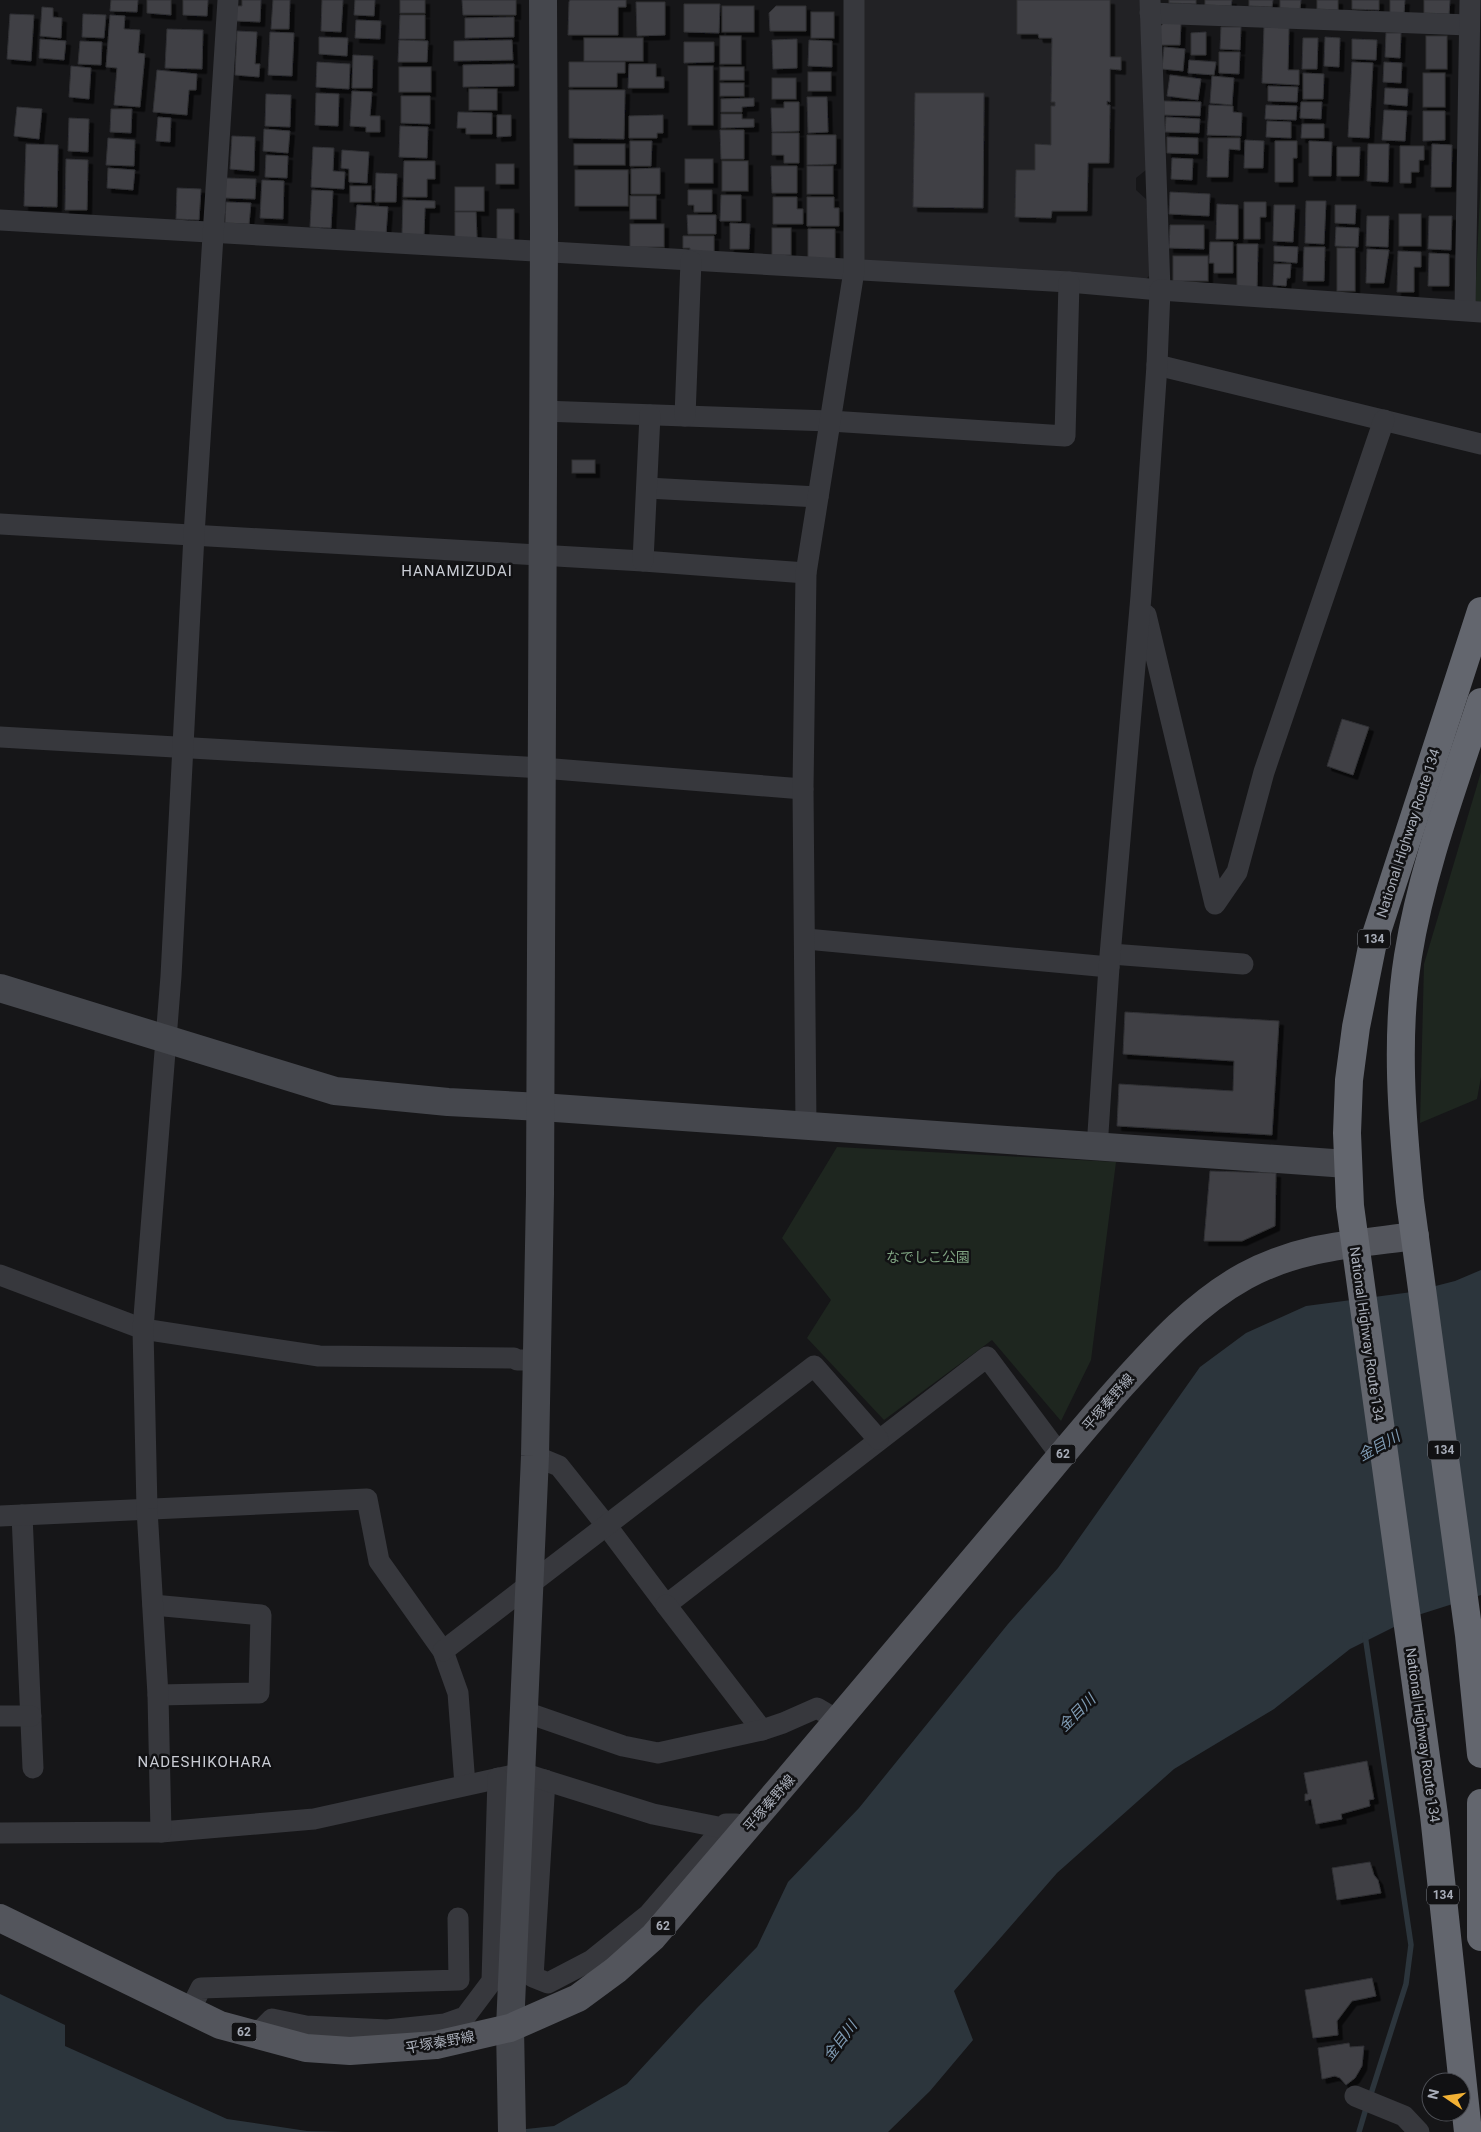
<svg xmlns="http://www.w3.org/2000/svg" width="1481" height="2132" viewBox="0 0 1481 2132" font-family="Roboto,'Noto Sans JP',sans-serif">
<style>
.built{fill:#222225}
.green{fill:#1e261f}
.water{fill:#2c353c}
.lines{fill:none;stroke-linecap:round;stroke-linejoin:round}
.stream{stroke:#2c353c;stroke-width:5.5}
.building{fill:#404145;stroke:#303034;filter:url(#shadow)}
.street{stroke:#37383d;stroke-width:21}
.secondary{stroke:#45474d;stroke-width:28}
.primary{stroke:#53555c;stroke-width:28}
.highway{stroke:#63666e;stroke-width:28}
.labels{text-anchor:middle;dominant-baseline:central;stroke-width:5;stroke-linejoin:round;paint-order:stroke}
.shield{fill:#111113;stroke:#7b7e86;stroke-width:1}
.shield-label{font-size:12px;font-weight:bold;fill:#a8adb8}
.street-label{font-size:14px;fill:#a8adb8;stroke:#111113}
.park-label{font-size:14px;fill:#7fa381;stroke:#111113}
.neighbourhood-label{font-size:15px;letter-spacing:1px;fill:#c9ccd4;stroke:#111113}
.water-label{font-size:15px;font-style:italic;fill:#7f9bb3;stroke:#111113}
</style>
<defs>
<filter id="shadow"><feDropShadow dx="4.5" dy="4.5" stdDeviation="0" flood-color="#0009"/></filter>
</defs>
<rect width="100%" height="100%" fill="#161618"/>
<path class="built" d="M862,0H1140L1146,170L1136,178V190L1146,199L1152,273L1145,280L868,264L862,258Z"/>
<g class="green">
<path d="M1481,173V302L1475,301Z"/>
<path d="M1481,772V1077L1477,1099L1420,1123L1424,964Z"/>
<path d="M837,1147L1116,1162L1091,1360L1061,1421L992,1340L884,1420L807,1338L831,1300L782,1238Z"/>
</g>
<g class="water">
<path d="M1481,1270V1595L1418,1615L1350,1649L1274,1709L1174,1769L1057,1873L954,1991L973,2040L930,2091L888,2132H498L554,2126L627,2084L697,2008L757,1947L788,1882L859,1808L1008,1624L1058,1568L1200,1367L1246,1333L1306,1306L1412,1292L1455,1281Z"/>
<path d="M0,1994L65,2025V2046L227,2119L307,2131L345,2132H0Z"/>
</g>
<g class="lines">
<g class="stream">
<path d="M1365,1635L1411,1945L1406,1984L1370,2097"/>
<path d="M1359,2132L1367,2105"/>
</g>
</g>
<g class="building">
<path d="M111,0H138L137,12L110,11Z"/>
<path d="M147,0H171V15L147,13Z"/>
<path d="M183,0H208L207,16L183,15Z"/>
<path d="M242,0H261L260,22L236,21L237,6H242Z"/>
<path d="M273,0H290L289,29H271Z"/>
<path d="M322,0H343L341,32L321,31Z"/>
<path d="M355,0H375L374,16L354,15Z"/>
<rect x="400" y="0" width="25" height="13"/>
<path d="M462,0H516V15H463Z"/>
<path d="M570,0H626V7H618V35H568L569,2Z"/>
<path d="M1017,0H1110V57H1121V70L1110,69V102L1107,101V105H1110L1109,163H1088L1087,211H1052L1051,218L1015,217L1016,170H1035V144L1051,145V106H1055V102H1051L1052,38H1039L1038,34H1017Z"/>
<path d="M1169,0H1196V4L1169,3Z"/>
<path d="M1205,0H1232L1231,6L1205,5Z"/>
<path d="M1249,0H1273L1272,7L1249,6Z"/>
<path d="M1280,0H1301L1300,9L1280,8Z"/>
<path d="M1317,0H1338V10L1317,9Z"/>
<path d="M1352,0H1379V10L1352,9Z"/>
<path d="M1390,0H1405L1404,13H1390Z"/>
<path d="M1424,0H1450L1449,14L1424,13Z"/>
<path d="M636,2H665V35L637,36Z"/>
<path d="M684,4H720L719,33L684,32Z"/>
<rect x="722" y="6" width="32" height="26"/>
<path d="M776,6H806V31H770L769,13Z"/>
<path d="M42,7L53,8V17L62,18L61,38L40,36Z"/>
<rect x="811" y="12" width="23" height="26"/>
<path d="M10,14L34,15L31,61L7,59Z"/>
<path d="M83,14L106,15L104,38L82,37Z"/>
<path d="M110,15L125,16L124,29L140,30L138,53L145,54L140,107L114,105L117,68L106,67Z"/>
<path d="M400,15H425V39H399Z"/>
<path d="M514,17V37L465,38V18Z"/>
<path d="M356,20L381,21L380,39L355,38Z"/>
<path d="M1165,22L1181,23L1180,45H1160V27Z"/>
<path d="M1221,27H1241L1240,50L1220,49Z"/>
<path d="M1264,27L1289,28L1288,70H1299V85L1262,83Z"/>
<path d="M167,29L203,30L202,69L165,68Z"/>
<path d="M237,31L257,32L255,64H260L259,77L235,75Z"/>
<path d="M270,32L294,33L292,76L268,75Z"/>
<path d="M1206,32V55H1191V33Z"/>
<path d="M1386,33H1401L1400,58L1385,57Z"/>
<rect x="720" y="36" width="21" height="28"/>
<rect x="1426" y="36" width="21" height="33"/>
<path d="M319,37L348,38L347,56L319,54Z"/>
<path d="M1325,37L1340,38L1339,67L1324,66Z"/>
<rect x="584" y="38" width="59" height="23"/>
<path d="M1303,38H1318L1317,69H1302Z"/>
<path d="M40,39L66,41L64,60L39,58Z"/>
<path d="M797,39V68L773,69L772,40Z"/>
<path d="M1352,39L1377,40L1376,60L1352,59Z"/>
<path d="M399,40L428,41L427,62H398Z"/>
<path d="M512,40L513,60L454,61V41Z"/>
<path d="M809,40L832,41V67L808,66Z"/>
<path d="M80,41L102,42L101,65L78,64Z"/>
<path d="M684,42H714V62L684,63Z"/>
<path d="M1164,47L1185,49L1183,71L1162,69Z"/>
<path d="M1219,52H1240L1239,74L1219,73Z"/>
<path d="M353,55L373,56L372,88H352Z"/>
<path d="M1189,60L1216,62L1214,75L1188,73Z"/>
<path d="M317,62L350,64L349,89L316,87Z"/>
<path d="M569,62H625V73H617V87H569Z"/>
<path d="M1352,62L1373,63L1369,138L1348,137Z"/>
<path d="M1384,62L1402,63L1401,83L1383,82Z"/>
<path d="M514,64V86L463,87V65Z"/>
<path d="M629,64H656V77H664V88H628Z"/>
<path d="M71,66L91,68L89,99L69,97Z"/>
<rect x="688" y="66" width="25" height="59"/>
<rect x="399" y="67" width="32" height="25"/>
<rect x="720" y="67" width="24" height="13"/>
<path d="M157,70L197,74L196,90H189L187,115L153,112Z"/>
<rect x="808" y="72" width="23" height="19"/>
<path d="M1303,73L1324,74L1323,99H1303Z"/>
<rect x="1423" y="73" width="22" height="34"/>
<path d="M1170,75L1201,79L1198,100L1167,96Z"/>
<path d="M1212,76L1234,78L1232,105L1210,103Z"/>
<rect x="772" y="78" width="24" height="21"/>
<rect x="720" y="83" width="24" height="13"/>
<path d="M1268,86L1298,87L1297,102L1268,101Z"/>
<path d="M1385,88L1408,89L1407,106L1384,104Z"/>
<rect x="469" y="89" width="28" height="21"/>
<path d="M569,90H625L624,139L569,138Z"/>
<path d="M352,91L372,92L370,116H380V132H366V127L350,126Z"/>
<path d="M316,93L339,94L338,126L315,125Z"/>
<path d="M915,93H984L983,208L913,207Z"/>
<path d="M266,94L291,95L290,127L265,126Z"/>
<path d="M401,96H430V124L401,123Z"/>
<path d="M807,97H827L828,132L808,133Z"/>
<path d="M754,98V106L742,107V112H721V99Z"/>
<path d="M1164,101L1201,102L1200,116L1164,115Z"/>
<path d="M784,102H799V131L772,132L771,108H784Z"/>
<path d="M1301,102H1322L1321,119L1300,118Z"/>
<path d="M1209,105L1233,106V112L1242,113L1241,136L1207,135Z"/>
<path d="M1266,105L1297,106L1296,120L1265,119Z"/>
<path d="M17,107L42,109L39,139L14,136Z"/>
<path d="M111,109H132L131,133L110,132Z"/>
<path d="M1384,110L1407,111L1405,141L1382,140Z"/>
<path d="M1423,111H1445V140L1423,141Z"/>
<path d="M458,112L492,113V134H466V128H457Z"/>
<path d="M721,114H742V119H754V127L721,128Z"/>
<path d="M497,115H511V136L497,137Z"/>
<path d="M663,115V133H657V138H629V116Z"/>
<path d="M158,117L171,118L170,142L156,141Z"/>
<path d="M1166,117L1200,119L1199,133L1165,132Z"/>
<path d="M69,118L89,119L88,152L68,151Z"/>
<path d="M1267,121L1291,122V138L1266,137Z"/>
<path d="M1302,124H1324V138H1301Z"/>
<path d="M400,126L428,127L427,158L399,157Z"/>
<path d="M264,129L290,131L288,153L263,151Z"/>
<path d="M720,130H744V159H721Z"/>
<path d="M772,133H799V163H784V155H772Z"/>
<path d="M807,135H836V164L807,165Z"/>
<path d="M232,136L255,137L254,171L230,169Z"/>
<path d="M1167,137L1198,138V154L1167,153Z"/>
<path d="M108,138L135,140L134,166L106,165Z"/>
<path d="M1208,138H1240V150L1229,149L1228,177H1207Z"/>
<path d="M1245,140L1264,141L1263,168H1244Z"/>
<path d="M630,141H652L651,166H630Z"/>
<path d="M1275,141H1297V158H1293V182H1275Z"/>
<path d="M1309,141L1332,142L1331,176H1309Z"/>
<path d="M26,144L58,145L57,207L24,206Z"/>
<rect x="574" y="144" width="51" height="21"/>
<path d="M1368,144H1389L1388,182L1367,181Z"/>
<path d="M1432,144L1452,145L1451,187H1431Z"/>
<path d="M1400,146H1424V160H1419V172H1411V183H1400Z"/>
<path d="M313,147L334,148L333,171L345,172L344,189L311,187Z"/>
<path d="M1337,147H1360L1359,176H1337Z"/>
<path d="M342,150L369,152L367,183L349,182V169L341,168Z"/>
<path d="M266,155L288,156L287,178L265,177Z"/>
<path d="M1172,158L1193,159L1192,180L1171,179Z"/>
<path d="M66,159L88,160L87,210H65Z"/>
<rect x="685" y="159" width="28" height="24"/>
<path d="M404,161H435V179H427V197H403Z"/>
<rect x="722" y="161" width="26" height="30"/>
<rect x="496" y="164" width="18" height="20"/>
<path d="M771,166H797V193H772Z"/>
<rect x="807" y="166" width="26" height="28"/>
<path d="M108,168L135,170L133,190L107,188Z"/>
<path d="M660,168V194H631V169Z"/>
<rect x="575" y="170" width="53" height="36"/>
<path d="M376,173L397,174L396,202H375Z"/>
<path d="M226,178L256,179L255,199L225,198Z"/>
<path d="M262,180L284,181L283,219L260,218Z"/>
<rect x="350" y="186" width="21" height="16"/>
<rect x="455" y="187" width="29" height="24"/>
<path d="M177,188L201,189L199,220L176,219Z"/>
<path d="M312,190L333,191L331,228L310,227Z"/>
<path d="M688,190H712V212H694V205H688Z"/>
<path d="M1170,192L1210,194L1209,216L1169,214Z"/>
<path d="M721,195H741V221H720Z"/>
<rect x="630" y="196" width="26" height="23"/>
<path d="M773,197H797V209H803V224H773Z"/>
<path d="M807,197H834V208H839V226H807Z"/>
<path d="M403,200L435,201V208H425L424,235L402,234Z"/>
<path d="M1306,201H1326L1324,244L1305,243Z"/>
<path d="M226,202L251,203L249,224L225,223Z"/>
<path d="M1244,202H1266V217H1260V239H1244Z"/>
<path d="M1217,204L1238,205V239H1216Z"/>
<path d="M357,205L388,207L386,234L355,232Z"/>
<path d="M1274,205H1295L1293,242L1273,241Z"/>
<path d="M1335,205H1356L1355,224L1335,223Z"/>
<path d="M497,209H514V240L497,241Z"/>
<path d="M455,212H476L477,238H455Z"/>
<rect x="1399" y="214" width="22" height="32"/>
<path d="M687,215H716V234H688Z"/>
<path d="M1367,216H1389L1388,247L1366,246Z"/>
<path d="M1429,216H1452L1451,250L1428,249Z"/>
<path d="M730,223L750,224L749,249H730Z"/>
<rect x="630" y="224" width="34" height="23"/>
<path d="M1170,225H1204V249L1169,248Z"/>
<path d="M1336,227L1359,228L1358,247L1335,246Z"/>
<rect x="772" y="228" width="19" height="27"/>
<path d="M808,229H835V260L808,259Z"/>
<path d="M683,236H714V253H690V248H683Z"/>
<path d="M1210,242H1233V273H1214V263H1209Z"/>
<path d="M1237,244H1258L1257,289L1237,288Z"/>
<path d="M1274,246L1298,247L1297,263L1274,261Z"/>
<path d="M1304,247H1325L1324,281H1303Z"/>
<rect x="1337" y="248" width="18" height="43"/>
<path d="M1367,249L1389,250L1384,283H1366Z"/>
<path d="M1398,251L1421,252V267H1414V292H1397Z"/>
<path d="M1429,253L1449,254V286H1428Z"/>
<rect x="1173" y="256" width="35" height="25"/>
<path d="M1274,264H1291L1290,278H1287L1286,286L1273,285Z"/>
<rect x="572" y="460" width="23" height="13"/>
<path d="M1342,719L1369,727L1353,775L1327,766Z"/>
<path d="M1125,1012L1279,1021L1272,1135L1117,1126L1119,1084L1233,1091L1234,1061L1123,1054Z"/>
<path d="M1210,1171L1276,1173L1275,1226L1242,1241H1204Z"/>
<path d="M1367,1761L1374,1799L1369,1800L1370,1806L1341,1814L1342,1819L1316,1824L1311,1799L1305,1801V1794H1308L1304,1773Z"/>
<path d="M1370,1862L1374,1875L1378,1880L1381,1893L1337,1900L1332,1868Z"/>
<path d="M1372,1978L1376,1996L1352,2001L1337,2021L1338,2035L1313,2038L1305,1990Z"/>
<path d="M1349,2043L1350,2047L1364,2046L1362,2066L1355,2078L1346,2085L1340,2078L1335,2076L1322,2079L1318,2048Z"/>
</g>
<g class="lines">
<g class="street">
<path d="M1150,13L1469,25"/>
<path d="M0,220L1069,282L1160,290L1150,0"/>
<path d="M1465,310L1470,0"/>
<path d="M1157,365L1481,444"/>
<path d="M542,411L830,421L1065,436L1069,282"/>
<path d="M685,416L691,261"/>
<path d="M647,488L818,497"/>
<path d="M0,524L643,561L806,573"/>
<path d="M643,561L650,415"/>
<path d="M1146,615L1215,904L1237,872L1264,772L1384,420"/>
<path d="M0,737L542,768L803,789"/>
<path d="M806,939L1109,967"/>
<path d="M1111,954L1243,964"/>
<path d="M806,1127L803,789L806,573L854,271V0"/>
<path d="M1097,1148L1109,967L1141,596L1157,365L1160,290L1481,312"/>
<path d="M0,1275L143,1329L319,1356L514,1358L517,1360H537"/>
<path d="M535,1456L559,1466L606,1525L666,1605L987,1357L1061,1456"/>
<path d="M22,1515L33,1768"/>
<path d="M0,1516L367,1499L379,1561L443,1651L458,1693L465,1785"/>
<path d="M153,1605L261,1615L259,1693L158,1695"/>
<path d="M666,1605L762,1730"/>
<path d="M443,1651L814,1366L878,1439"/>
<path d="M525,1712L623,1746L658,1753L762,1730L783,1723L817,1708L839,1721"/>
<path d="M0,1716H31"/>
<path d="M545,1780L533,1977L548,1983L592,1960L648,1915L723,1828"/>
<path d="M161,1832L314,1819L522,1773L653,1814L723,1828L726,1824H736L748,1827"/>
<path d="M0,1833L161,1832L158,1695L147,1509L143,1329L171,976L194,535L228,0"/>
<path d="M190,2010L201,1988L459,1980L458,1918"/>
<path d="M256,2035L272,2019L306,2026L387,2030L445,2024L465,2017L492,1981L498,1778"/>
<path d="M1355,2096L1404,2116L1419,2132"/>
</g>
<g class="secondary">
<path d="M0,988L335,1091L448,1102L541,1107L1347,1164"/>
<path d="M512,2132L510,2028L535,1456L540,1194L544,232L543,0"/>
</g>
<path class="primary" d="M0,1918L220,2025L306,2048L350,2051L436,2045L510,2028L578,1998L616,1970L653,1937C768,1803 883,1668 996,1533C1038,1484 1078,1434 1121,1386C1158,1345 1196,1303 1245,1276C1300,1246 1355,1244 1415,1236"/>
<g class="highway">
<path d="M1481,702C1454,785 1422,869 1408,956C1395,1037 1402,1120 1410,1201L1469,1635L1481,1754"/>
<path d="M1481,1803V1937"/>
<path d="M1468,2132L1434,1815L1350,1206L1347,1133L1349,1080L1356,1027L1372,947L1481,611"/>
</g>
</g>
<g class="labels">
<g class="shield">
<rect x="1358" y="929.5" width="32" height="19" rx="4"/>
<rect x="1428" y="1440.5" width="32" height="19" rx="4"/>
<rect x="1050.5" y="1444.5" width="25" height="19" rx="4"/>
<rect x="1427" y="1885.5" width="32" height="19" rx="4"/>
<rect x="650.5" y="1916.5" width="25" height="19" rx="4"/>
<rect x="231.5" y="2022.5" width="25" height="19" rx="4"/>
</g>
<g class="shield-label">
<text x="1374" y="939">134</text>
<text x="1444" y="1450">134</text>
<text x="1063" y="1454">62</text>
<text x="1443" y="1895">134</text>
<text x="663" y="1926">62</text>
<text x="244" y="2032">62</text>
</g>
<g class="street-label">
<text transform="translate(1408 833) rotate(-72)">National Highway Route 134</text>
<text transform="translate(1367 1334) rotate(82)">National Highway Route 134</text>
<text transform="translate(1108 1402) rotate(-49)">平塚秦野線</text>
<text transform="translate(1423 1735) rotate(82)">National Highway Route 134</text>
<text transform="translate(769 1803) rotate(-49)">平塚秦野線</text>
<text transform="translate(440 2042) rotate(-10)">平塚秦野線</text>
</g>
<g class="park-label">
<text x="928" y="1257">なでしこ公園</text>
</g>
<g class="neighbourhood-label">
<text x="457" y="571">HANAMIZUDAI</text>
<text x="205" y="1762">NADESHIKOHARA</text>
</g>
<g class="water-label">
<text transform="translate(1379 1446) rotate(-29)">金目川</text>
<text transform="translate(1077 1713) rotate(-45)">金目川</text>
<text transform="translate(840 2041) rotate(-53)">金目川</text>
</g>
</g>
<g transform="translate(1446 2097) rotate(283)"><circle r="24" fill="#111113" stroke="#4d4f55"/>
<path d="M0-4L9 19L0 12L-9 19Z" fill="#f2b134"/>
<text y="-8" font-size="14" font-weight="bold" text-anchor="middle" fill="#a8adb8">N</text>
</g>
</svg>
